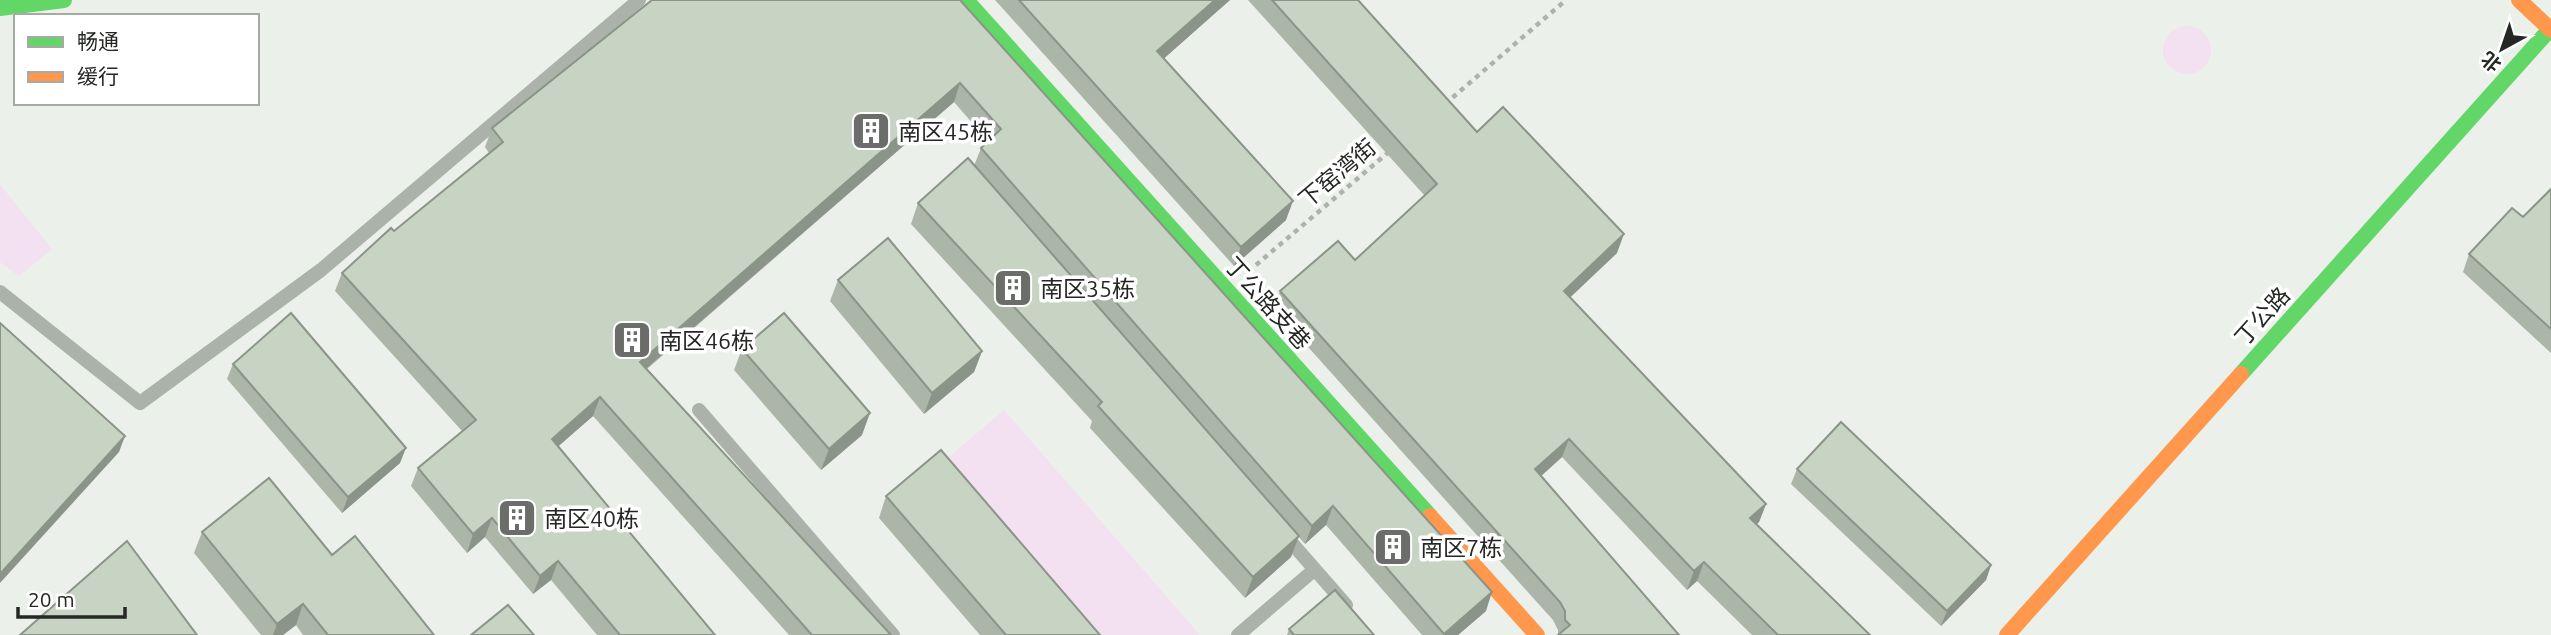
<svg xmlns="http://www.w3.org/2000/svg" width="2551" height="635" viewBox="0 0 2551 635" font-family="Ubuntu,'Noto Sans SC',sans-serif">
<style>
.green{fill:#f3e0f0}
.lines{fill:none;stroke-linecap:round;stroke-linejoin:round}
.path{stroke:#adb2ab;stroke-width:4.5;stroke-dasharray:5 5;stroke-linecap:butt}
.lane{stroke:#abb2a9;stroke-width:14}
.fast{stroke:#63d668;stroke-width:16}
.slow{stroke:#ff974d;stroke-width:16}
.wall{fill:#abb5a8}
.shaded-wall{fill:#8b9488}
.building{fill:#c7d3c3;stroke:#8b9488;stroke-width:2}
.labels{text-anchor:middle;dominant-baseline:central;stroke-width:7;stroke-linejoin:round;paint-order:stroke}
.poi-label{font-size:23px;fill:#242723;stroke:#fff;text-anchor:start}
.street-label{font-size:23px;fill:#242723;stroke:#fff}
</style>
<rect width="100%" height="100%" fill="#ebf0ea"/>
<g class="green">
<circle cx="2187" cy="50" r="24"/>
<path d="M0,185L52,249L19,276L0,262Z"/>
<path d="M1004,410L1200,635H1088L941,464Z"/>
</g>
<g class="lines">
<g class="path">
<path d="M1445,104L1566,0"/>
<path d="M1256,265L1390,151"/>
</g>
<g class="lane">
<path d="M0,292L140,403L321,270L639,0"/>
<path d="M699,410L893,635"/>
<path d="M1283,533L1346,605"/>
<path d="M1238,635L1314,570"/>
</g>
<g class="fast">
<path d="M966,0L1430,516"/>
<path d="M0,8L64,0"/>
<path d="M2241,374L2551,28"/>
</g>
<g class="slow">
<path d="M2519,0L2551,30"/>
<path d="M1430,516L1537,635"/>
<path d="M2007,635L2241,374"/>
</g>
</g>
<g class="wall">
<path d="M960,0L1486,611L1458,635H1422L1326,525L1305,544L1298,536L1291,557L1245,598L1090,428L1092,421L911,224L918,203L974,166L981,148L988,141L954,102L647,369L891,635H789L593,416L558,446L715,635H597L551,580L533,594L485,537L467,553L411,486L418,468L462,431L335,291L342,273L489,153L485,147L492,128Z"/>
<path d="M995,0H1230L1164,58L1286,220L1234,266Z"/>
<path d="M1248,0H1358L1477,132L1617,253L1570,297L1766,504L1759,522L1757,524L1870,635H1752L1697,581L1687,590L1562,457L1541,476L1679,635H1558V630L1553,620L1274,309L1280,291L1355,260L1425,196Z"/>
<path d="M2551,189V353L2463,272L2469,254L2523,217Z"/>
<path d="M838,280L982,351L974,372L924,414L830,301Z"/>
<path d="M742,349L862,435L821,470L734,370Z"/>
<path d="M233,364L400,463L342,513L227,379Z"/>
<path d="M1797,469L1991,565L1986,580L1941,626L1791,484Z"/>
<path d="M886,496L1100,635H980L879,518Z"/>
<path d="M202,532L332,555L434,635H303L296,625L283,635H261L194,553Z"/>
<path d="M1289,629L1374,635H1287Z"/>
</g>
<g class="shaded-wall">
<path d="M1215,0H1230L1151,70L1157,51Z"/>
<path d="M960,83L954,102L633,380L640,362Z"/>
<path d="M1293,201L1286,220L1234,266L1241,247Z"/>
<path d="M1624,234L1617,253L1557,310L1564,291Z"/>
<path d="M982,351L974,372L924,414L932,393Z"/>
<path d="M600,397L593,416L545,458L552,439Z"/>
<path d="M870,413L862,435L821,470L829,449Z"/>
<path d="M125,436L119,452L0,583V574Z"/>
<path d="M1569,439L1562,457L1529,487L1535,469Z"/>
<path d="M406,448L400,463L342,513L348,497Z"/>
<path d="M1766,504L1759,522L1743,537L1750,518Z"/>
<path d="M1333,506L1326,525L1305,544L1312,526Z"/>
<path d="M492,518L485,537L467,553L473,534Z"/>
<path d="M1299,536L1291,557L1245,598L1253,577Z"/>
<path d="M558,561L551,580L533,594L540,576Z"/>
<path d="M1704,562L1697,581L1687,590L1694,571Z"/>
<path d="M1991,565L1986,580L1941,626L1947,611Z"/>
<path d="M1492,592L1486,611L1458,635H1444Z"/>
<path d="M303,604L296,625L283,635H273L277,624Z"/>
</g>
<g class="building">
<path d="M652,0H960L1492,592L1444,634L1333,506L1312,526L981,148L1001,129L960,83L640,362L891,635H812L600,397L552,439L715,635H620L558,561L540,576L492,518L473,534L418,468L476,420L342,273L391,228L394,231L503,142L492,128Z"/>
<path d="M1019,0H1215L1157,51L1293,201L1241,247Z"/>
<path d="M1272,0H1358L1477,132L1503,107L1624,234L1564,291L1766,504L1750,518L1870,635H1778L1704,562L1694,571L1569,439L1535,469L1679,635H1558L1570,625L1565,620V611L1560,602L1280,291L1338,241L1355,260L1437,184Z"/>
<path d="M968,158L1299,536L1253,577L1098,406L1102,402L918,203Z"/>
<path d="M2551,189V329L2469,254L2512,208L2523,217Z"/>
<path d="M888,238L982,351L932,393L838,280Z"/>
<path d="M291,313L406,448L348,497L233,364Z"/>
<path d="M784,313L870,413L829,449L742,349Z"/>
<path d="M0,323L125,436L0,574Z"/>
<path d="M1841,422L1991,565L1947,611L1797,469Z"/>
<path d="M941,450L1100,635H1006L886,496Z"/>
<path d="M269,478L332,555L355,536L434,635H328L303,604L277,624L202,532Z"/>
<path d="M127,541L197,635H20Z"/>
<path d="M1335,590L1374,635H1294L1289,629Z"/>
<path d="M508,605L534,635H471Z"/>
</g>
<defs>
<g id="building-square" transform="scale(2.0125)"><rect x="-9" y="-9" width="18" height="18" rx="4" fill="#6a6d69" stroke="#fff"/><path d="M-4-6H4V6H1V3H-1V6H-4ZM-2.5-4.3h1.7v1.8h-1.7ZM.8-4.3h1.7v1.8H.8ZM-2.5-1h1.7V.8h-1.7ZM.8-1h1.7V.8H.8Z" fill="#fff"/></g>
</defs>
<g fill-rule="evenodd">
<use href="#building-square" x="871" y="131"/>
<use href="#building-square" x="1013" y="288"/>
<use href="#building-square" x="632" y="340"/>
<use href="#building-square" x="517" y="518"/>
<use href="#building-square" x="1393" y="547"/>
</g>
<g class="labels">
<g class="poi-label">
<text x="898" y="131">南区45栋</text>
<text x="1040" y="288">南区35栋</text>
<text x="659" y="340">南区46栋</text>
<text x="544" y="518">南区40栋</text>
<text x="1420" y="547">南区7栋</text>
</g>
<g class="street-label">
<text transform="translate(1337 173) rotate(-40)">下窑湾街</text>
<text transform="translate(1268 303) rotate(48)">丁公路支巷</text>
<text transform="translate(2262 316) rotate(-48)">丁公路</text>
</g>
</g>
<rect x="14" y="14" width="245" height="91" fill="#ffffff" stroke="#a7a9a7" stroke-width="2"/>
<rect x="28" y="37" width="35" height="10" fill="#63d668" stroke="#a7a9a7" stroke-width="2"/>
<text x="77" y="49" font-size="21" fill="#242723">畅通</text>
<rect x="28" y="72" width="35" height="10" fill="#ff974d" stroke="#a7a9a7" stroke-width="2"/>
<text x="77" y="84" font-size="21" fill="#242723">缓行</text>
<g transform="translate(2502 49) rotate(220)" stroke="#ffffff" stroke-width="5" paint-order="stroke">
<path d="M0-5L12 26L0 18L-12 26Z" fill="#242723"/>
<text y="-10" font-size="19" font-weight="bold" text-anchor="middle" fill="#242723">北</text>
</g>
<path d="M18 607v10h107v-10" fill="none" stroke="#242723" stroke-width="3.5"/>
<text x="28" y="607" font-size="21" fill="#242723" stroke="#ffffff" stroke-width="5" paint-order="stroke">20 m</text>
</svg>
